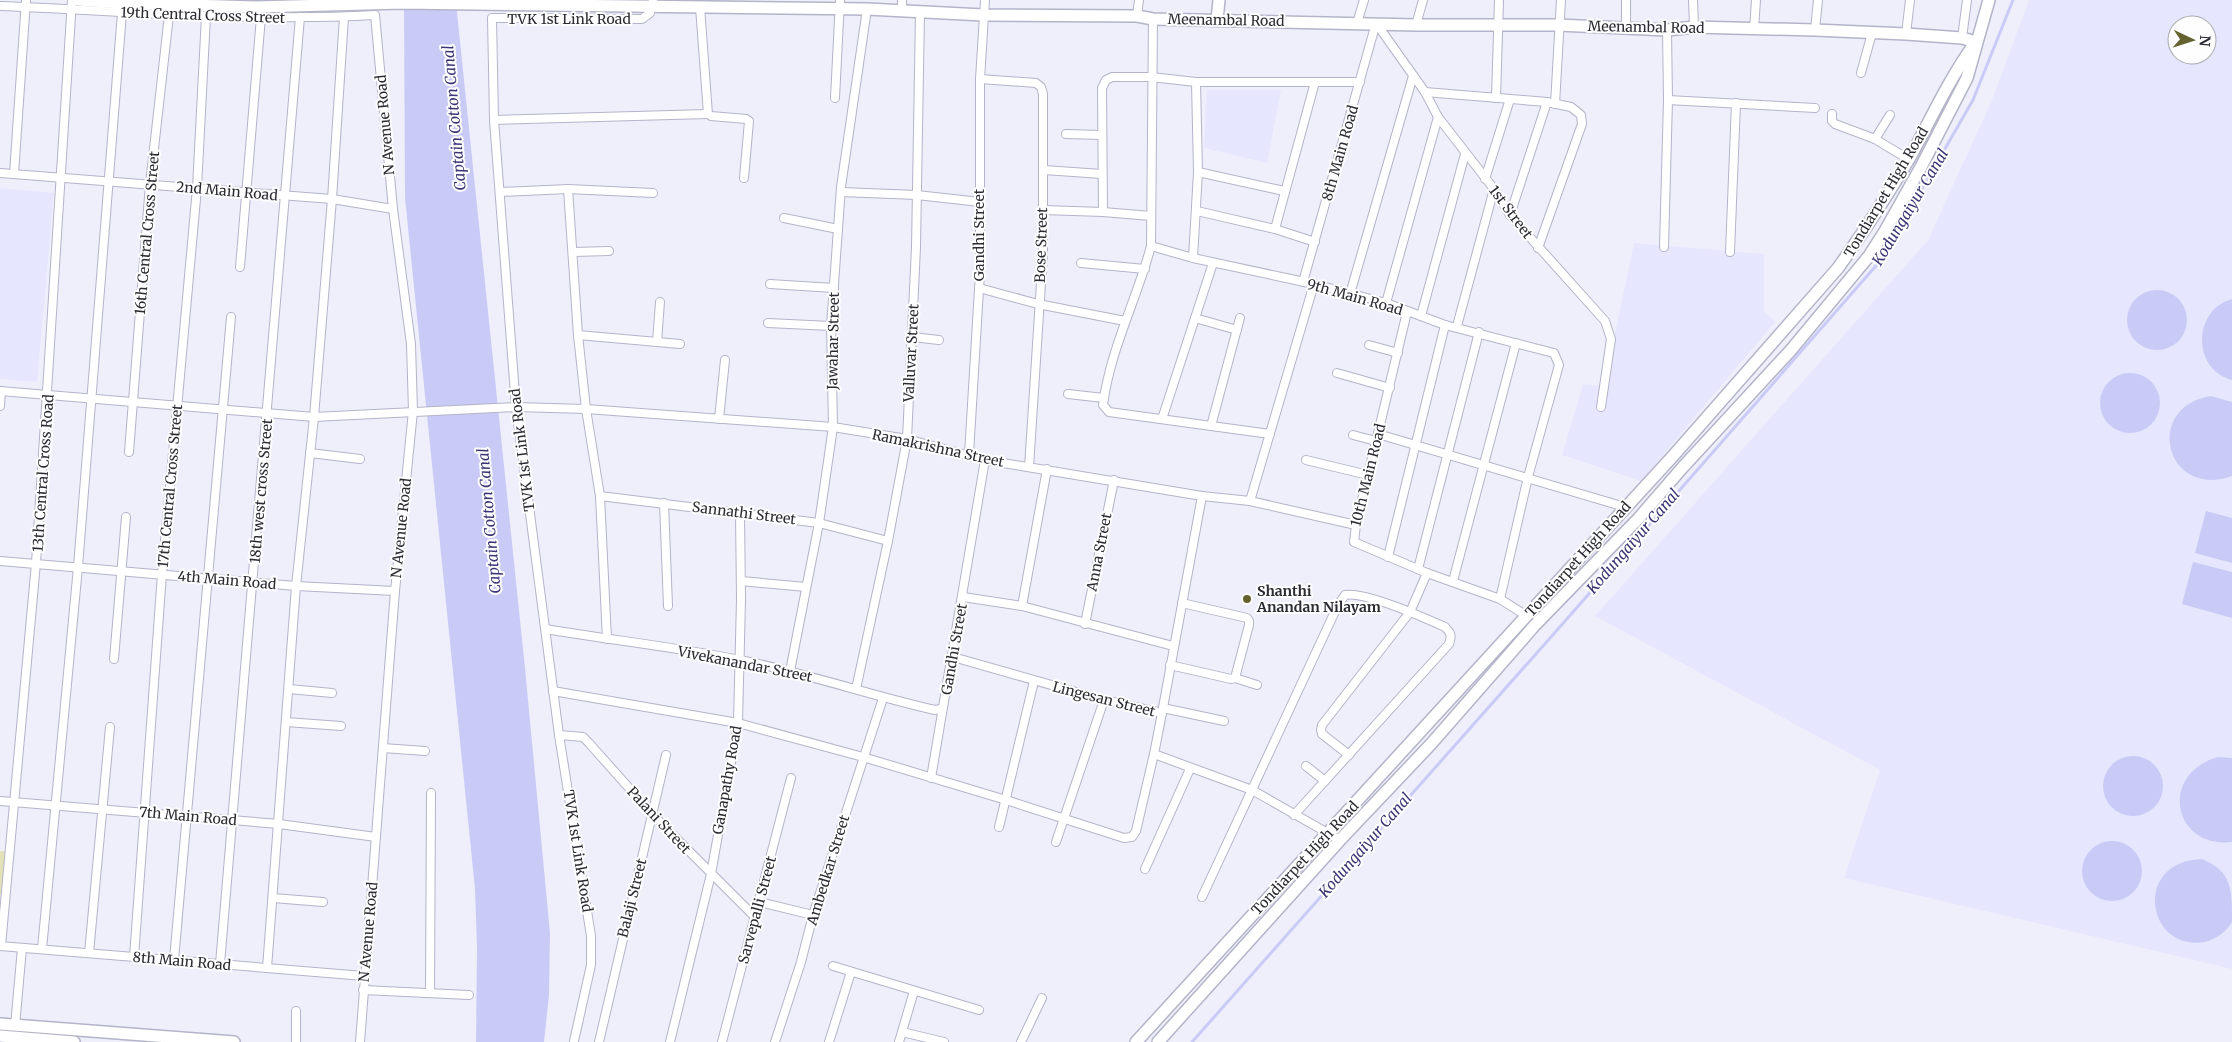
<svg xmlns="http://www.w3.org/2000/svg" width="2232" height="1042" viewBox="0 0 2232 1042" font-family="Merriweather,serif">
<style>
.built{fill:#e6e7fe;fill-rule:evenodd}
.green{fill:#e2e1b7}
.water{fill:#c9cbf6}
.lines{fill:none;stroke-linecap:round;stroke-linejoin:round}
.stream{stroke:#c9cbf6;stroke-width:3}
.street-casing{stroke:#b3b4c8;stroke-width:10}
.secondary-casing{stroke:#b3b4c8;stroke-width:14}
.street{stroke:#fff;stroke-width:8}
.secondary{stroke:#fff;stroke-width:11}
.poi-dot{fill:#64622e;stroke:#fefefe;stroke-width:2}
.labels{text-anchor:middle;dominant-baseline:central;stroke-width:4;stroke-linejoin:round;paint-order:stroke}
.street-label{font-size:14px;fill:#2b2b33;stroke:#fefefe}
.poi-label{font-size:14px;font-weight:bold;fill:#2b2b33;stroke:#fefefe;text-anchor:start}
.water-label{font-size:15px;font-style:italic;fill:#3a3675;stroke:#fefefe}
</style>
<rect width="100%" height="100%" fill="#efeffc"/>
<g class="built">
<path d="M2029,0H2232V969L1844,878L1880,770L1595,616L1928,240L1992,100ZM2177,25H2207V55H2177Z"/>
<path d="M1207,90H1281L1267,163L1204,148Z"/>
<path d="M0,188L54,193L37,382L0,379Z"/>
<path d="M1634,243L1764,254V311L1775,322L1641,481L1562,455L1583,385L1604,386Z"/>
</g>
<path class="green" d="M0,851H5L2,894H0Z"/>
<g class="water">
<path d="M456,3L525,668L550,933L549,995L544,1042H476L477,948L475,889L405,198L404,8Z"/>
<circle cx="2157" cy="320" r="30"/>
<path d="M2232,299V380C2192,370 2192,310 2232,299Z"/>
<circle cx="2130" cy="403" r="30"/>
<path d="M2211,396L2232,402V476C2166,500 2142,407 2211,396Z"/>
<path d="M2206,511L2232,518V563L2195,553Z"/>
<path d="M2193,562L2232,572V618L2182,604Z"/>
<circle cx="2133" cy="786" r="30"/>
<path d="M2218,757L2232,758V842C2173,849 2158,774 2218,757Z"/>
<circle cx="2112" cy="871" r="30"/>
<path d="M2202,859C2232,872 2232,888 2232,922C2226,932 2216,939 2205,942C2146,952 2132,861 2202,859Z"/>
</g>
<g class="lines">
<path class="stream" d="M1192,1042L1566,620L1881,260L1973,100L2013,0"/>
<g class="street-casing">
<g id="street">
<path d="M1626,0V29"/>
<path d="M1693,0L1694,27"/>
<path d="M0,6C125,11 250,22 375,15L393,209L411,344L413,411L395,591L360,1042"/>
<path d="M700,7L708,114L711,116L746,119L749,121L744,178"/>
<path d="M902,11V0"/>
<path d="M1137,16L1139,0"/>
<path d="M1153,19L1151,246C1137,299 1110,350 1103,405L1109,412L1270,434"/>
<path d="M1357,23L1364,0"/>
<path d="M1376,23L1425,92L1438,117L1494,189L1510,215L1605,321L1611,339L1601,407"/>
<path d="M1416,25L1423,0"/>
<path d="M1754,29L1756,0"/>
<path d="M1815,30L1818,0"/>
<path d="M1906,34L1910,0"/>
<path d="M1962,38L1967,0"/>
<path d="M1861,73L1872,33"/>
<path d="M980,79L1036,83L1041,87L1043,94V253L1029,467"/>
<path d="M1425,92L1547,102L1571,107L1581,115L1582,124L1538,248"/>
<path d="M835,98L840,0"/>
<path d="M1496,98L1499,0"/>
<path d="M1668,100L1815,108"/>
<path d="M1555,104L1561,0"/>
<path d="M1832,114V121L1835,124L1875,139L1908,159"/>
<path d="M494,120L708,114"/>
<path d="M1066,134L1102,135"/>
<path d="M1875,139L1890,115"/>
<path d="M1044,170L1102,174"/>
<path d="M1198,172L1284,191"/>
<path d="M0,173L332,199L393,209"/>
<path d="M14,174L26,0"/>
<path d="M1485,179L1510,99"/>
<path d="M568,189L578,335L586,409L600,496L607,639"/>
<path d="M500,192L568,189L653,193"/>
<path d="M841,192L917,195L980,202"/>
<path d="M1043,210L1103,212L1151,216"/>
<path d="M1197,211L1275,229L1315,242"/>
<path d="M1103,212L1102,88L1106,80L1112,77H1151L1196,82H1360"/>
<path d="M1510,215L1547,102"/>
<path d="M784,218L838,229"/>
<path d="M1275,229L1315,82"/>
<path d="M1151,246L1193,258L1314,284L1386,303L1445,325L1554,353L1559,365L1528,477L1500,599"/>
<path d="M1664,247L1668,100L1667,30"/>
<path d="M573,252L609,251"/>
<path d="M1730,252L1736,103"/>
<path d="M1193,258L1198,172L1196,82"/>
<path d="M1081,263L1145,269"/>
<path d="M240,267L261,17"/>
<path d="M1303,282L1376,23"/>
<path d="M770,284L834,288"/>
<path d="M979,288L1038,304L1125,321"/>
<path d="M1350,294L1413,76"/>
<path d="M1386,303L1438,117"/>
<path d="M1407,312L1356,525L1354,542L1427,573L1500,599L1527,616"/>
<path d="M1421,316L1465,154"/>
<path d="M1195,318L1237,330"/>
<path d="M768,323L831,326"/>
<path d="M1457,326L1494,189"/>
<path d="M578,335L680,344"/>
<path d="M912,337L939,340"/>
<path d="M657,342L660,302"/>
<path d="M1369,345L1398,353"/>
<path d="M1337,373L1390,388"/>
<path d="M0,391L314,417L516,407L586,409L833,427L907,439L985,460L1202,496L1250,501L1356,525"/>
<path d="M1068,394L1104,398"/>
<path d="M0,406L1,391"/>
<path d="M719,419L725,360"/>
<path d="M1162,419L1213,263"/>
<path d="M1211,426L1240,318"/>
<path d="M1378,434L1625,507"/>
<path d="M1353,435L1376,441"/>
<path d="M129,452L150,184L169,15"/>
<path d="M310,453L360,459"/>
<path d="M969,454L980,273V79L985,0"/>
<path d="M1306,460L1368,475"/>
<path d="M600,496L819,523L888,541"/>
<path d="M1250,501L1314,284"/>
<path d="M664,503L668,606"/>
<path d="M1388,557L1445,325"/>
<path d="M0,561L296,586L395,591"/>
<path d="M1418,569L1479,332"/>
<path d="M741,581L806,587"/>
<path d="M1453,581L1516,343"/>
<path d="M963,597L1022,606L1173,646"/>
<path d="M1022,606L1047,469"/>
<path d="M1085,624L1114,480"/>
<path d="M546,629C610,640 676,647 740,660C806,673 869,695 935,710L941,709"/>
<path d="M953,657L1104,700L1162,713L1154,754L1252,790L1340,840"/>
<path d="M114,659L126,517"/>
<path d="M1170,665L1231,679L1235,678L1249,625V621L1247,618L1182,603"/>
<path d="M790,671L819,523L833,427L831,326L841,187L867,9"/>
<path d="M1235,678L1257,685"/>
<path d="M289,689L332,693"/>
<path d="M856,689L888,541L907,439L916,247L920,12"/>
<path d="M553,691L738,723L863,757L1006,800L1124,838L1132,837L1136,831L1154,754"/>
<path d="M1163,708L1224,721"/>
<path d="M1162,713L1202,496"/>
<path d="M286,722L341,726"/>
<path d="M559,735L583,737L589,743L653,815L755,917"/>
<path d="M383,748L425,751"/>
<path d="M1349,755L1322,734L1321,730L1322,725L1410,612L1427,573"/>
<path d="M1306,766L1325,781"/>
<path d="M931,778L985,460"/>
<path d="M0,801L279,824L376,837"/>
<path d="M999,827L1034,681"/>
<path d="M1056,842L1104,700"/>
<path d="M1145,869L1190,769"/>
<path d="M1202,897L1338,605L1345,595C1365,591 1425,618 1445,627C1451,633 1452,636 1449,644L1294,815"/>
<path d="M273,898L323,902"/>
<path d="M759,902L813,915"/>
<path d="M0,946L364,976"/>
<path d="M1,946L36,563L72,0"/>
<path d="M42,949L78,567L122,13"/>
<path d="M89,953L110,727"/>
<path d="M134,957L162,574L197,188L206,16"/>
<path d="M174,960L231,317"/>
<path d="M220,964L300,17"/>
<path d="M833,966L979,1010"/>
<path d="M267,968L296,586L314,417L332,199L344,17"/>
<path d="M363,990L469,995"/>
<path d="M430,993L431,793"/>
<path d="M296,1011V1042"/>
<path d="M15,1026L22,948"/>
<path d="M902,1032L944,1042"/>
<path d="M574,1041L591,965V936L559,735L516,407L494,120L492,18L642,19L650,13L653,0"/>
<path d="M599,1042L666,755"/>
<path d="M670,1042L711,874L738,723L741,599L740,513"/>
<path d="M722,1042L791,778"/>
<path d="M775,1042L801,962L813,915L883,698"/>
<path d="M829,1042L851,972"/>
<path d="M899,1042L914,991"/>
<path d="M1021,1042L1042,998"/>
</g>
</g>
<g class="secondary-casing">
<g id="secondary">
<path d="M78,0L122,3L256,7L402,3L475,4L867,9L983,15L1137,16L1153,19L1416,25H1558L1667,30L1694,27L1815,30L1906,34L1962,38L1976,42"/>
<path d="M1217,20L1219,0"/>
<path d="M0,1024L234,1042"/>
<path d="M0,1036L74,1042"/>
<path d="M1136,1042L1673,456L1838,268C1863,233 1887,196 1909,159C1930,121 1948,81 1973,46"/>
<path d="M1158,1042L1340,840L1431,744L1535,625L1638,519L1683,467L1791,350L1869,256L1885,231L1921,167L1967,78L1989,0"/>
</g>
</g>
<use href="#street" class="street"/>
<use href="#secondary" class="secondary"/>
</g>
<circle class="poi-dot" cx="1247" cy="599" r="5"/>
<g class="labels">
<g class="street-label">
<text transform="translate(203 15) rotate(2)">19th Central Cross Street</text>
<text x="569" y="19">TVK 1st Link Road</text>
<text transform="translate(1226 20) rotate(1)">Meenambal Road</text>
<text transform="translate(1646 27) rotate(1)">Meenambal Road</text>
<text transform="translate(385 125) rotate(-95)">N Avenue Road</text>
<text transform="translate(1340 153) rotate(-74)">8th Main Road</text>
<text transform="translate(227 191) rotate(5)">2nd Main Road</text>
<text transform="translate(1886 192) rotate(-59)">Tondiarpet High Road</text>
<text transform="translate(1511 212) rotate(53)">1st Street</text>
<text transform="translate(147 233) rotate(-85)">16th Central Cross Street</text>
<text transform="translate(979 235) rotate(-90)">Gandhi Street</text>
<text transform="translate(1041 245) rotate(-88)">Bose Street</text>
<text transform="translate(1355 297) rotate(16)">9th Main Road</text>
<text transform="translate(833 341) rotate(-89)">Jawahar Street</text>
<text transform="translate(911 353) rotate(-87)">Valluvar Street</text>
<text transform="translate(938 448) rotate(12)">Ramakrishna Street</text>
<text transform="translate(522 450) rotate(-97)">TVK 1st Link Road</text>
<text transform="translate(43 473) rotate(-86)">13th Central Cross Road</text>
<text transform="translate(1368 475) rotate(-76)">10th Main Road</text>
<text transform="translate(170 486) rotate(-85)">17th Central Cross Street</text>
<text transform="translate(261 491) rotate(-85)">18th west cross Street</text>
<text transform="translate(744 513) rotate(7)">Sannathi Street</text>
<text transform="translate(401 528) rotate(-84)">N Avenue Road</text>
<text transform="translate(1099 552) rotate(-79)">Anna Street</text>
<text transform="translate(1578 559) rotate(-48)">Tondiarpet High Road</text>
<text transform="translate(227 580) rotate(5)">4th Main Road</text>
<text transform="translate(954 649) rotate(-80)">Gandhi Street</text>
<text transform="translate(745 664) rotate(11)">Vivekanandar Street</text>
<text transform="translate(1104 699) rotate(14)">Lingesan Street</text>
<text transform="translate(727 780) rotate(-80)">Ganapathy Road</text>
<text transform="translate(188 816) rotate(5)">7th Main Road</text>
<text transform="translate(659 820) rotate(47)">Palani Street</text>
<text transform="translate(578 851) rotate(81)">TVK 1st Link Road</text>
<text transform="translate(1305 858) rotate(-47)">Tondiarpet High Road</text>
<text transform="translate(828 870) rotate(-73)">Ambedkar Street</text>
<text transform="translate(632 898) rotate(-76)">Balaji Street</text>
<text transform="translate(757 910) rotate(-75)">Sarvepalli Street</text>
<text transform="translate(368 932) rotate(-85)">N Avenue Road</text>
<text transform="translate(182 961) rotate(5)">8th Main Road</text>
</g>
<g class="poi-label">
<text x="1257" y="591">Shanthi<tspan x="1257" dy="16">Anandan Nilayam</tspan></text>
</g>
<g class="water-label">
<text transform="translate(454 118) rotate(-95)">Captain Cotton Canal</text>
<text transform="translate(1910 207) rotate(-59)">Kodungaiyur Canal</text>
<text transform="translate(489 521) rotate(-95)">Captain Cotton Canal</text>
<text transform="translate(1633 541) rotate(-49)">Kodungaiyur Canal</text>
<text transform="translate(1365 845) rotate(-49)">Kodungaiyur Canal</text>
</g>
</g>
<g transform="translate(2192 40) rotate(94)"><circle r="24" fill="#fefefe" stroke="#aaaaad"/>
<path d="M0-4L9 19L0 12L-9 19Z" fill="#64622e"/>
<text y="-8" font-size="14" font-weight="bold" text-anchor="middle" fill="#2b2b33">N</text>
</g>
</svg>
